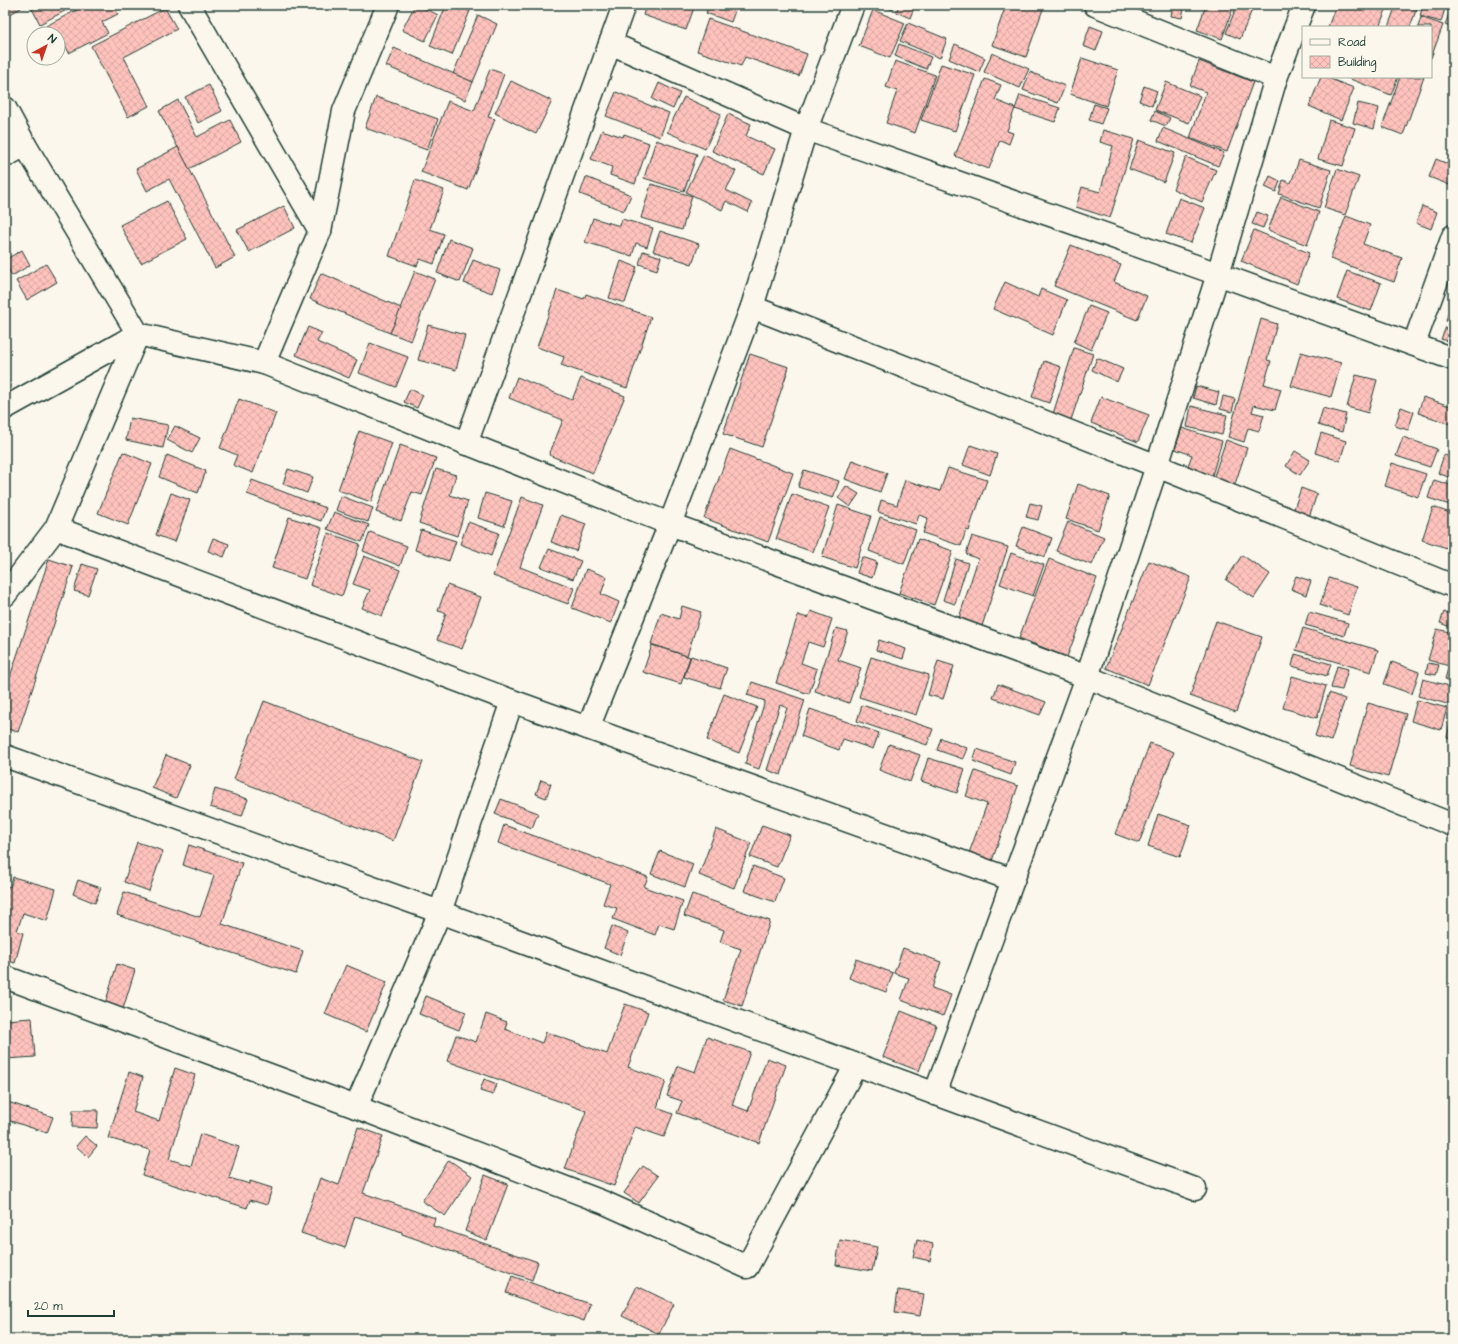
<svg xmlns="http://www.w3.org/2000/svg" width="1458" height="1344" viewBox="0 0 1458 1344" font-family="'Architects Daughter',sans-serif">
<style>
.building{fill:url(#building-cross-hatch);stroke:#1f3d34}
.lines{fill:none;stroke-linecap:round;stroke-linejoin:round}
.minor-casing{stroke:#1f3d34;stroke-width:25}
.minor{stroke:#fbf7ec;stroke-width:22}
</style>
<defs>
<pattern id="building-cross-hatch" width="8" height="8" patternUnits="userSpaceOnUse"><rect width="8" height="8" fill="#ffc2bd"/><path d="M0 0l8 8M0 8l8-8" fill="none" stroke="#daa8a3"/></pattern>
</defs>
<rect width="100%" height="100%" fill="#fbf7ec"/>
<filter id="ink" filterUnits="userSpaceOnUse"><feTurbulence type="fractalNoise" baseFrequency=".025" numOctaves="2"/><feDisplacementMap in="SourceGraphic" scale="8" xChannelSelector="R" yChannelSelector="G"/><feConvolveMatrix kernelMatrix="1 2 1 2 8 2 1 2 1" color-interpolation-filters="sRGB"/></filter>
<g filter="url(#ink)">
<g class="building">
<path d="M5,5H20L21,8L5,17Z"/>
<path d="M30,5H76L40,24Z"/>
<path d="M86,5H113L118,14L102,22L108,33L69,53L64,42L58,45V34H50L46,26Z"/>
<path d="M415,5H418L438,15L425,41L402,30Z"/>
<path d="M446,5H455L470,11L452,55L430,46Z"/>
<path d="M646,5H695L686,30L643,15Z"/>
<path d="M709,5H737L731,22L706,13Z"/>
<path d="M881,5H895L893,10Z"/>
<path d="M899,5H915L910,18L896,12Z"/>
<path d="M1006,5H1032L1043,9L1026,57L992,45Z"/>
<path d="M1173,5L1184,8L1182,18L1171,16Z"/>
<path d="M1206,5H1234L1222,39L1197,30Z"/>
<path d="M1237,5H1254L1240,39L1226,33Z"/>
<path d="M1336,5H1388L1379,27H1328Z"/>
<path d="M1396,5H1418L1410,27H1388Z"/>
<path d="M1423,5H1446L1441,22L1420,16Z"/>
<path d="M1452,5L1453,6V28L1445,25Z"/>
<path d="M165,8L177,29L124,57L149,106L128,117L91,46Z"/>
<path d="M873,10L905,23L890,58L859,46Z"/>
<path d="M478,15L497,24L473,82L453,74Z"/>
<path d="M1421,17L1443,25L1431,58V27H1418Z"/>
<path d="M708,19L807,54L799,76L745,57L741,66L697,51Z"/>
<path d="M908,23L947,39L940,58L900,41Z"/>
<path d="M1090,26L1103,31L1096,51L1083,46Z"/>
<path d="M899,44L931,57L926,69L895,56Z"/>
<path d="M955,44L985,58L979,72L949,59Z"/>
<path d="M394,48L473,82L465,100L386,66Z"/>
<path d="M992,53L1029,69L1020,88L984,72Z"/>
<path d="M1082,58L1118,70L1106,106L1070,94Z"/>
<path d="M895,61L935,75L915,133L886,123L897,91L886,87Z"/>
<path d="M1199,61L1253,82L1227,152L1190,138L1206,92L1190,86Z"/>
<path d="M941,64L975,75L955,131L921,120Z"/>
<path d="M490,69L504,74L488,117L495,119L468,190L421,172L448,101L474,111Z"/>
<path d="M1030,72L1065,86L1058,103L1023,90Z"/>
<path d="M1321,77H1325L1354,88L1341,120L1309,106Z"/>
<path d="M1345,77H1398L1391,95Z"/>
<path d="M1400,77H1424L1403,135L1382,127Z"/>
<path d="M985,79L1001,85L995,100L1015,108L1007,131L1013,133L1009,144L1000,140L989,169L955,156Z"/>
<path d="M511,81L552,101L536,134L495,113Z"/>
<path d="M1166,82L1200,96L1189,123L1155,110Z"/>
<path d="M659,83L680,93L673,109L652,99Z"/>
<path d="M209,85L222,111L198,123L185,97Z"/>
<path d="M1144,86L1157,91L1152,106L1139,101Z"/>
<path d="M616,92L669,113L660,137L606,116Z"/>
<path d="M1020,95L1060,108L1055,122L1015,109Z"/>
<path d="M376,97L438,119L427,150L365,128Z"/>
<path d="M684,97L721,114L705,149L667,132Z"/>
<path d="M178,100L197,137L230,120L241,142L189,169L159,111Z"/>
<path d="M1358,103L1379,108L1374,129L1353,123Z"/>
<path d="M1094,104L1107,108L1101,124L1089,120Z"/>
<path d="M1155,111L1170,118L1166,126L1151,120Z"/>
<path d="M728,114L751,124L746,136L775,149L764,174L712,151Z"/>
<path d="M1329,120L1355,128L1343,166L1318,159Z"/>
<path d="M1163,128L1224,153L1218,166L1158,141Z"/>
<path d="M602,130L623,137L624,134L649,143L635,184L610,175L612,167L591,159Z"/>
<path d="M1103,130L1134,139L1110,218L1076,207L1082,187L1100,192L1113,146L1100,142Z"/>
<path d="M656,140L697,154L684,191L644,178Z"/>
<path d="M1139,140L1175,153L1164,182L1129,169Z"/>
<path d="M178,147L235,257L215,268L169,179L147,191L136,169Z"/>
<path d="M704,155L736,171L726,190L752,203L748,212L726,201L722,210L686,192Z"/>
<path d="M1186,157L1216,170L1202,202L1173,189Z"/>
<path d="M1436,159L1453,166L1452,186L1429,177Z"/>
<path d="M1299,160L1331,170L1319,208L1279,194L1283,180L1291,183Z"/>
<path d="M1337,169L1359,177L1345,215L1324,208Z"/>
<path d="M1270,176L1280,181L1276,192L1265,187Z"/>
<path d="M586,177L631,195L624,211L580,194Z"/>
<path d="M415,180L444,190L430,229L444,234L434,264L420,259L417,266L389,256Z"/>
<path d="M651,184L692,196L682,230L641,218Z"/>
<path d="M1281,197L1319,212L1307,245L1268,230Z"/>
<path d="M1179,198L1205,208L1191,243L1166,234Z"/>
<path d="M167,201L187,239L141,263L120,225Z"/>
<path d="M284,206L295,228L249,252L237,230Z"/>
<path d="M1422,206L1437,212L1431,229L1416,223Z"/>
<path d="M1257,212L1268,216L1263,228L1252,224Z"/>
<path d="M1346,216L1370,225L1363,244L1402,258L1394,282L1330,259Z"/>
<path d="M593,218L620,226L622,219L653,228L647,247L636,243L632,256L585,242Z"/>
<path d="M1254,230L1309,253L1297,284L1241,261Z"/>
<path d="M660,231L699,244L692,264L653,251Z"/>
<path d="M449,239L473,248L460,282L437,273Z"/>
<path d="M1071,245L1121,265L1114,282L1147,296L1137,320L1054,286Z"/>
<path d="M22,250L30,265L12,276L5,263V260Z"/>
<path d="M643,251L661,257L657,270L639,264Z"/>
<path d="M473,260L500,270L492,293L464,283Z"/>
<path d="M621,261L637,267L625,303L609,298Z"/>
<path d="M46,264L57,282L27,300L16,281Z"/>
<path d="M415,271L435,279L411,341L390,333Z"/>
<path d="M1347,271L1381,283L1371,311L1337,299Z"/>
<path d="M321,273L401,308L390,333L310,299Z"/>
<path d="M1005,282L1038,297L1041,289L1067,300L1053,335L993,309Z"/>
<path d="M557,290L584,299L586,294L651,317L627,388L561,365L564,357L537,347Z"/>
<path d="M1451,303H1453V323L1446,321Z"/>
<path d="M1089,306L1107,313L1091,350L1074,342Z"/>
<path d="M1261,319L1277,324L1267,360L1271,361L1264,384L1281,389L1275,410L1254,405L1252,412L1264,415L1259,431L1248,428L1244,442L1228,437Z"/>
<path d="M428,325L465,335L456,370L418,360Z"/>
<path d="M308,327L322,333L317,342L357,360L349,378L296,355Z"/>
<path d="M1446,327L1453,329V343L1441,339Z"/>
<path d="M370,343L408,357L396,387L359,373Z"/>
<path d="M1074,348L1093,354L1069,426L1051,420Z"/>
<path d="M1301,352L1341,363L1331,397L1291,386Z"/>
<path d="M750,354L789,367L762,447L723,434Z"/>
<path d="M1097,358L1123,369L1117,382L1092,370Z"/>
<path d="M1044,361L1061,367L1049,403L1032,397Z"/>
<path d="M1356,375L1377,380L1368,413L1347,407Z"/>
<path d="M517,377L572,400L581,378L625,396L593,473L549,455L563,420L509,398Z"/>
<path d="M1196,386L1219,392L1216,405L1193,398Z"/>
<path d="M410,389L423,395L417,408L404,402Z"/>
<path d="M1223,396L1235,399L1232,412L1220,409Z"/>
<path d="M1101,397L1149,415L1138,442L1091,423Z"/>
<path d="M1423,397L1453,407V425L1418,413Z"/>
<path d="M239,399L276,413L253,473L233,465L237,455L220,448Z"/>
<path d="M1191,406L1227,415L1222,435L1187,427Z"/>
<path d="M1401,407L1414,412L1408,430L1395,426Z"/>
<path d="M1323,408L1346,414L1342,432L1318,425Z"/>
<path d="M130,418L168,425L163,448L126,440Z"/>
<path d="M175,426L200,438L192,453L167,440Z"/>
<path d="M1182,428L1222,441L1211,479L1186,471L1192,455L1175,449Z"/>
<path d="M359,431L392,443L371,502L338,490Z"/>
<path d="M1321,433L1346,441L1340,461L1315,453Z"/>
<path d="M1403,437L1437,449L1430,467L1396,456Z"/>
<path d="M1226,440L1247,448L1234,487L1213,479Z"/>
<path d="M400,445L436,458L422,495L412,492L401,521L376,512Z"/>
<path d="M970,445L997,454L990,475L963,465Z"/>
<path d="M730,449L793,473L768,542L704,518Z"/>
<path d="M1295,451L1310,460L1300,475L1286,466Z"/>
<path d="M123,452L152,464L128,525L98,513Z"/>
<path d="M167,455L206,471L198,493L159,477Z"/>
<path d="M1444,455L1453,458V479L1438,473Z"/>
<path d="M852,460L887,473L880,492L845,479Z"/>
<path d="M1392,463L1426,474L1418,497L1385,486Z"/>
<path d="M948,468L987,480L976,511H975L969,531L966,530L961,546L923,533L928,518L919,515L916,524L878,512L881,500L897,505L905,480L940,491Z"/>
<path d="M288,469L313,477L307,493L283,484Z"/>
<path d="M436,469L456,475L450,495L468,501L457,536L419,523Z"/>
<path d="M804,470L839,481L833,498L798,487Z"/>
<path d="M252,480L326,508L321,521L247,494Z"/>
<path d="M1434,480L1453,486V506L1428,498Z"/>
<path d="M1078,484L1110,496L1098,530L1066,519Z"/>
<path d="M846,486L859,494L850,507L838,498Z"/>
<path d="M1301,488L1317,494L1309,517L1293,512Z"/>
<path d="M171,493L190,500L175,542L156,535Z"/>
<path d="M485,493L512,501L504,526L478,518Z"/>
<path d="M792,494L829,507L813,552L776,539Z"/>
<path d="M341,496L373,508L368,522L336,510Z"/>
<path d="M522,497L543,505L520,567L574,588L568,604L493,576Z"/>
<path d="M1030,503L1042,506L1038,520L1026,517Z"/>
<path d="M838,505L871,516L855,568L822,557Z"/>
<path d="M1433,507L1453,514V550L1422,540Z"/>
<path d="M334,512L369,525L362,542L327,529Z"/>
<path d="M561,515L586,524L576,551L551,542Z"/>
<path d="M289,517L322,528L305,579L272,568Z"/>
<path d="M880,517L916,530L904,564L869,551Z"/>
<path d="M468,522L499,533L491,556L460,544Z"/>
<path d="M1068,522L1104,537L1092,565L1056,551Z"/>
<path d="M1023,527L1052,538L1045,557L1016,546Z"/>
<path d="M421,530L456,541L449,561L415,550Z"/>
<path d="M370,532L407,546L400,566L363,551Z"/>
<path d="M328,533L360,544L342,596L310,585Z"/>
<path d="M972,536L1008,547L982,626L959,618L978,559L966,554Z"/>
<path d="M213,538L229,544L224,557L208,551Z"/>
<path d="M918,539L953,551L934,605L899,593Z"/>
<path d="M549,549L581,561L573,579L541,567Z"/>
<path d="M1011,553L1044,565L1033,596L1000,584Z"/>
<path d="M1242,555L1270,574L1254,598L1226,580Z"/>
<path d="M364,556L400,570L382,616L362,608L370,590L353,584Z"/>
<path d="M862,557L877,562L872,578L857,573Z"/>
<path d="M49,559L73,567L18,732L5,728V692Z"/>
<path d="M956,559L968,563L955,604L943,600Z"/>
<path d="M1049,559L1097,578L1067,657L1019,638Z"/>
<path d="M1149,561L1191,577L1148,685L1106,668Z"/>
<path d="M82,564L97,569L88,595L74,591Z"/>
<path d="M586,569L607,577L601,594L619,602L611,623L572,608Z"/>
<path d="M1296,576L1311,581L1306,595L1291,589Z"/>
<path d="M1329,578L1357,587L1348,615L1320,605Z"/>
<path d="M447,585L481,597L462,649L437,640L446,613L438,611Z"/>
<path d="M682,606L701,612L687,656L651,644L661,613L679,619Z"/>
<path d="M811,611L832,619L823,647L808,642L801,663L817,669L809,694L776,683L798,615L808,618Z"/>
<path d="M1309,612L1348,623L1344,636L1305,625Z"/>
<path d="M1444,612L1453,616V628L1440,623Z"/>
<path d="M1216,621L1262,637L1236,712L1190,696Z"/>
<path d="M836,628L848,631L838,660L861,668L849,703L815,691Z"/>
<path d="M1303,628L1378,650L1371,672L1296,650Z"/>
<path d="M1437,629L1453,633V667L1428,660Z"/>
<path d="M879,640L906,649L903,659L876,650Z"/>
<path d="M652,645L690,657L681,684L643,672Z"/>
<path d="M1295,654L1331,664L1327,676L1292,666Z"/>
<path d="M691,656L727,668L720,688L684,677Z"/>
<path d="M871,657L929,675L916,715L859,697Z"/>
<path d="M938,661L954,666L943,699L928,695Z"/>
<path d="M1392,662L1419,672L1412,694L1384,684Z"/>
<path d="M1428,663L1439,665L1436,675L1426,673Z"/>
<path d="M1337,666L1348,669L1342,690L1331,688Z"/>
<path d="M1448,669L1453,670V681L1445,679Z"/>
<path d="M1292,676L1326,686L1317,718L1283,708Z"/>
<path d="M1423,679L1453,687V697L1451,705L1418,696Z"/>
<path d="M752,682L805,700L781,775L767,770L787,708L780,705L759,769L745,764L765,701L747,695Z"/>
<path d="M998,684L1046,702L1040,715L993,698Z"/>
<path d="M1329,693L1345,699L1331,741L1315,736Z"/>
<path d="M724,694L757,707L739,753L707,740Z"/>
<path d="M1417,700L1447,708L1441,730L1411,721Z"/>
<path d="M264,701L423,762L393,841L234,779Z"/>
<path d="M1368,703L1406,714L1388,777L1350,766Z"/>
<path d="M862,705L933,729L927,745L857,721Z"/>
<path d="M810,709L879,733L873,749L843,739L839,750L801,736Z"/>
<path d="M1452,716H1453V739L1447,737Z"/>
<path d="M941,738L967,748L963,759L937,750Z"/>
<path d="M1150,743L1174,752L1139,843L1115,834Z"/>
<path d="M889,744L920,755L910,782L879,770Z"/>
<path d="M977,749L1015,762L1011,775L973,761Z"/>
<path d="M166,755L190,765L176,798L152,788Z"/>
<path d="M928,758L965,769L957,793L921,781Z"/>
<path d="M975,771L1018,786L992,861L969,853L987,804L966,796Z"/>
<path d="M541,780L551,784L546,798L536,794Z"/>
<path d="M215,789L248,799L242,816L210,807Z"/>
<path d="M501,799L538,813L532,828L495,814Z"/>
<path d="M1158,814L1191,825L1180,857L1148,846Z"/>
<path d="M504,825L648,877L644,887L683,901L674,929L659,924L655,935L613,919L617,908L603,904L610,884L498,843Z"/>
<path d="M762,825L790,835L777,867L750,857Z"/>
<path d="M716,829L751,843L734,888L699,875Z"/>
<path d="M137,842L163,851L149,891L124,882Z"/>
<path d="M189,845L242,863L222,924L303,951L296,974L117,915L124,892L200,917L214,876L183,865Z"/>
<path d="M660,851L693,864L685,887L651,874Z"/>
<path d="M753,866L784,878L775,902L744,891Z"/>
<path d="M13,877L56,889L47,921L23,913L17,931L23,933L15,963L5,960V885L10,887Z"/>
<path d="M78,880L101,888L95,903L73,894Z"/>
<path d="M692,894L770,921L742,1006L723,1000L741,949L720,942L724,930L684,916Z"/>
<path d="M612,926L628,933L620,955L604,948Z"/>
<path d="M903,948L941,962L932,988L951,995L943,1016L901,1000L909,978L894,973Z"/>
<path d="M856,959L893,973L886,992L849,978Z"/>
<path d="M117,964L135,970L123,1009L105,1004Z"/>
<path d="M346,965L387,982L366,1032L325,1014Z"/>
<path d="M426,996L466,1012L459,1030L419,1014Z"/>
<path d="M625,1004L648,1012L628,1067L666,1081L657,1108L673,1114L664,1137L635,1127L614,1186L565,1169L586,1111L447,1061L456,1035L476,1042L486,1014L507,1022L505,1029L542,1043L546,1032L607,1054Z"/>
<path d="M901,1011L936,1025L919,1071L883,1057Z"/>
<path d="M32,1018L35,1057L6,1059L5,1020Z"/>
<path d="M707,1037L750,1052L732,1105L748,1111L767,1058L786,1065L759,1143L677,1113L682,1101L667,1096L678,1066L695,1072Z"/>
<path d="M175,1068L195,1075L169,1159L191,1166L200,1134L239,1147L229,1178L250,1184V1181L272,1188L267,1205L250,1200L247,1208L142,1175L150,1150L108,1138L129,1072L143,1077L133,1112L159,1121Z"/>
<path d="M484,1079L497,1084L493,1095L480,1091Z"/>
<path d="M5,1101L53,1117L47,1133L5,1119Z"/>
<path d="M73,1110H98L97,1128L72,1127Z"/>
<path d="M358,1127L383,1136L363,1193L435,1218L433,1226L538,1262L532,1280L402,1234V1232L355,1216L345,1248L301,1233L320,1178L339,1185Z"/>
<path d="M85,1136L97,1146L88,1157L76,1146Z"/>
<path d="M449,1160L472,1176L445,1216L422,1201Z"/>
<path d="M643,1166L658,1176L639,1203L624,1193Z"/>
<path d="M485,1175L508,1184L487,1240L465,1231Z"/>
<path d="M5,1196L9,1197L5,1207Z"/>
<path d="M840,1240L877,1247L872,1271L836,1265Z"/>
<path d="M917,1240L933,1244L930,1261L913,1257Z"/>
<path d="M512,1276L590,1304L584,1321L506,1293Z"/>
<path d="M637,1286L674,1304L659,1334L622,1316Z"/>
<path d="M898,1290L924,1294L920,1316L895,1312Z"/>
</g>
<g class="lines">
<g class="minor-casing">
<g id="minor">
<path d="M189,5L320,231"/>
<path d="M388,5L344,111L320,231L264,363L670,524L1082,675L1453,825"/>
<path d="M1095,5L1276,78"/>
<path d="M610,43L806,129L1218,274L1453,359"/>
<path d="M5,108L25,145L138,334L264,363"/>
<path d="M5,156L25,145"/>
<path d="M752,307L1157,466L1453,586"/>
<path d="M138,334L56,528L512,701L1013,880"/>
<path d="M1414,344L1453,236"/>
<path d="M5,408L138,334"/>
<path d="M466,444L624,5"/>
<path d="M5,595L56,528"/>
<path d="M588,728L670,524L752,307L806,129L853,5"/>
<path d="M5,756L440,912L1195,1189"/>
<path d="M5,977L356,1107L605,1203L747,1267L856,1065"/>
<path d="M935,1094L1087,677L1157,466L1218,274L1276,78L1304,5"/>
<path d="M356,1107L440,912L512,701"/>
</g>
</g>
<use href="#minor" class="minor"/>
</g>
</g>
<rect width="1458" height="1344" fill="none" stroke="#fbf7ec" stroke-width="20"/>
<rect x="10" y="10" width="1438" height="1324" fill="none" stroke="#1f3d34" stroke-width="1.5" filter="url(#ink)"/>
<rect x="1302" y="26" width="130" height="52" fill="#fbf7ec" stroke="#a3ada2"/>
<rect x="1310" y="39" width="20" height="6" fill="#fbf7ec" stroke="#a3ada2"/>
<text x="1338" y="46" font-size="12" fill="#1f3d34">Road</text>
<rect x="1310" y="56" width="20" height="12" fill="url(#building-cross-hatch)" stroke="#a3ada2"/>
<text x="1338" y="66" font-size="12" fill="#1f3d34">Building</text>
<g transform="translate(46 46) rotate(40)"><circle r="19" fill="#fbf7ec" stroke="#a3ada2"/>
<path d="M0-3L7 15L0 10L-7 15Z" fill="#c8321e"/>
<text y="-6" font-size="11" font-weight="bold" text-anchor="middle" fill="#1f3d34">N</text>
</g>
<path d="M28 1310v6h86v-6" fill="none" stroke="#1f3d34" stroke-width="2"/>
<text x="34" y="1310" font-size="12" fill="#1f3d34" stroke="#fbf7ec" stroke-width="3" paint-order="stroke">20 m</text>
</svg>
